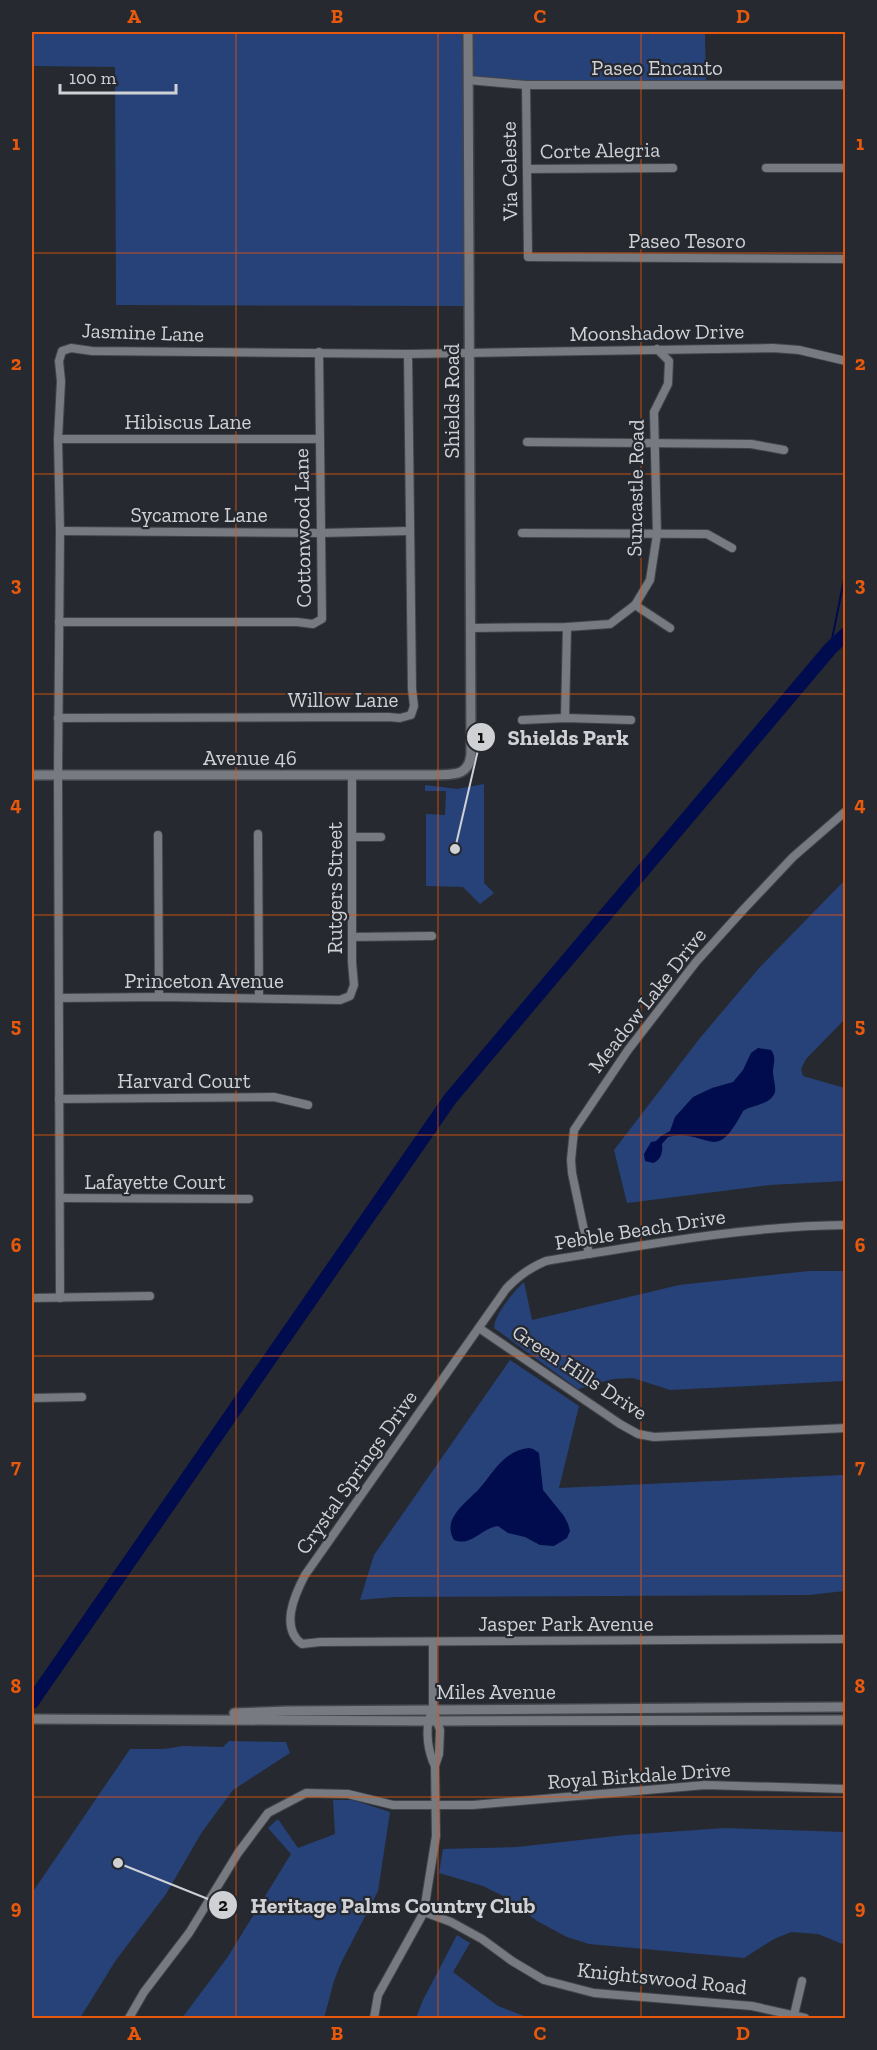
<svg xmlns="http://www.w3.org/2000/svg" width="877" height="2050" viewBox="0 0 877 2050" font-family="'Zilla Slab',serif">
<style>
.green{fill:#274279}
.water{fill:#000c4d}
.lines{fill:none;stroke-linecap:round;stroke-linejoin:round}
.stream{stroke:#000c4d;stroke-width:2}
.river{stroke:#000c4d;stroke-width:14}
.minor-casing{stroke:#414448;stroke-width:10}
.tertiary-casing{stroke:#414448;stroke-width:12}
.minor{stroke:#777a81;stroke-width:8}
.tertiary{stroke:#777a81;stroke-width:9}
.grid{fill:none;stroke:#e8590c;stroke-width:1.5;stroke-opacity:0.55}
.labels{text-anchor:middle;dominant-baseline:central;stroke-width:4.5;stroke-linejoin:round;paint-order:stroke}
.street-label{font-size:21px;fill:#cfd1d5;stroke:#26292f}
.leader{fill:none;stroke:#cfd1d5;stroke-width:2}
.callout-dot{fill:#cfd1d5;stroke:#26292f;stroke-width:2}
.mark-label{font-size:18px;text-anchor:middle;font-weight:bold;fill:#111}
.callout-label{font-size:22px;text-anchor:middle;font-weight:bold;fill:#cfd1d5;stroke:#26292f;stroke-width:4.5;stroke-linejoin:round;paint-order:stroke}
.neatline{fill:none;stroke:#e8590c;stroke-width:2}
.grid-label{font-size:20px;text-anchor:middle;font-weight:bold;fill:#e8590c}
</style>
<rect width="100%" height="100%" fill="#26292f"/>
<g class="green">
<path d="M32,32H705L706,85H526L469,80V306L116,305L115,67L32,66Z"/>
<path d="M484,784V883L494,893L480,904L463,887L426,886V814L445,815L446,791H425V785L457,789Z"/>
<path d="M845,880V1019L806,1059L801,1069L803,1076L845,1088V1181L770,1185L627,1203L614,1150L700,1038L760,967Z"/>
<path d="M809,1271H845V1381L670,1390L633,1378L613,1379L578,1389L494,1328C494,1315 514,1291 524,1282L532,1320L679,1285Z"/>
<path d="M510,1360L579,1406L559,1488L845,1475V1591L809,1595L394,1597L360,1600L374,1555Z"/>
<path d="M229,1741L286,1742L290,1753L233,1790L202,1832L166,1894L116,1960L80,2018H32V1893L130,1749H164L183,1746L223,1747Z"/>
<path d="M333,1800H353L390,1812L378,1891L341,1963L334,1981L324,2018H182L227,1958L291,1854L268,1828L278,1819L298,1848L335,1834Z"/>
<path d="M724,1828L845,1832V1945L818,1934L791,1932L774,1939L744,1958L589,1944L567,1937L537,1921L507,1898L483,1886L439,1873L443,1849L517,1847L625,1835Z"/>
<path d="M457,1935L470,1943L453,1972L498,2006L529,2018H416L423,2000Z"/>
</g>
<g class="water">
<path d="M758,1048L771,1050C777,1058 773,1063 773,1072C773,1078 776,1086 775,1092C771,1105 752,1105 743,1111C714,1167 710,1128 668,1137L662,1144C663,1152 661,1160 653,1163L645,1161L644,1154L651,1142L656,1141L661,1136L670,1131L675,1117L693,1097L712,1088L733,1082L743,1070L751,1053Z"/>
<path d="M529,1448L533,1449L539,1453L543,1490L564,1516L568,1524L570,1531L567,1538L554,1546L540,1545L525,1537L508,1533L498,1526C481,1528 472,1547 454,1540C441,1519 467,1502 479,1489C494,1472 503,1451 529,1448Z"/>
</g>
<g class="lines">
<path class="stream" d="M830,649L846,570"/>
<path class="river" d="M32,1702L450,1099L830,649L846,634"/>
<g class="minor-casing">
<g id="minor">
<path d="M468,80L526,85H846"/>
<path d="M526,85L528,257L846,259"/>
<path d="M766,168H846"/>
<path d="M527,169L673,168"/>
<path d="M58,439H319"/>
<path d="M527,442L751,444L784,450"/>
<path d="M60,531L320,533L409,531"/>
<path d="M522,533L707,534L732,548"/>
<path d="M635,605L670,628"/>
<path d="M59,622H297L313,624L322,619L319,352"/>
<path d="M471,628L567,627L610,624L635,605L650,580L657,534L654,412L668,384L669,361L657,349"/>
<path d="M58,718L388,717L400,718L411,715L414,706L412,689L408,354"/>
<path d="M565,718L567,627"/>
<path d="M522,720L565,718L631,720"/>
<path d="M258,834L259,998"/>
<path d="M158,835L159,997"/>
<path d="M352,837H381"/>
<path d="M352,937L432,936"/>
<path d="M59,998L159,997L340,1000L350,996L354,985L352,962V775"/>
<path d="M59,1099L274,1097L308,1105"/>
<path d="M60,1198L249,1199"/>
<path d="M846,1225C745,1226 645,1245 546,1261C529,1268 518,1276 506,1289L305,1575C294,1596 280,1628 302,1644L320,1642L846,1639"/>
<path d="M589,1254L572,1173L571,1160L574,1130L628,1050L696,962L743,910L793,857L846,811"/>
<path d="M32,1298L150,1296"/>
<path d="M60,1298L58,775L60,531L58,439L61,381L59,361L62,351L71,348L92,351L408,354L773,348L799,350L846,361"/>
<path d="M479,1328L620,1424L638,1434L654,1437L846,1428"/>
<path d="M32,1398L82,1397"/>
<path d="M430,1716C425,1731 428,1752 435,1766"/>
<path d="M424,1912L451,1922L482,1939L512,1961L544,1980L594,1993L752,2006L805,2018"/>
<path d="M794,2015L802,1981"/>
<path d="M129,2018L144,1992L189,1933L238,1853L268,1813L306,1793L348,1794L393,1805H473L705,1785L846,1789"/>
<path d="M374,2018L378,1995L424,1912L427,1892L436,1836L435,1766L439,1754L440,1730L433,1709V1642"/>
</g>
</g>
<g class="tertiary-casing">
<g id="tertiary">
<path d="M32,775H433C452,774 469,778 471,753L468,32"/>
<path d="M234,1713L287,1711L846,1707"/>
<path d="M32,1719L428,1721L846,1720"/>
</g>
</g>
<use href="#minor" class="minor"/>
<use href="#tertiary" class="tertiary"/>
</g>
<path class="grid" d="M236,32V2018M438,32V2018M641,32V2018M32,253H846M32,474H846M32,694H846M32,915H846M32,1135H846M32,1356H846M32,1576H846M32,1797H846"/>
<g class="labels">
<g class="street-label">
<text x="657" y="67">Paseo Encanto</text>
<text transform="translate(600 150) rotate(-1)">Corte Alegria</text>
<text transform="translate(509 171) rotate(-91)">Via Celeste</text>
<text x="687" y="240">Paseo Tesoro</text>
<text transform="translate(143 332) rotate(2)">Jasmine Lane</text>
<text transform="translate(657 332) rotate(-1)">Moonshadow Drive</text>
<text transform="translate(451 401) rotate(-90)">Shields Road</text>
<text x="188" y="421">Hibiscus Lane</text>
<text transform="translate(635 488) rotate(-89)">Suncastle Road</text>
<text x="199" y="514">Sycamore Lane</text>
<text transform="translate(302 528) rotate(-91)">Cottonwood Lane</text>
<text x="343" y="699">Willow Lane</text>
<text x="250" y="757">Avenue 46</text>
<text transform="translate(334 888) rotate(-90)">Rutgers Street</text>
<text x="204" y="980">Princeton Avenue</text>
<text transform="translate(647 1000) rotate(-52)">Meadow Lake Drive</text>
<text x="184" y="1080">Harvard Court</text>
<text x="155" y="1181">Lafayette Court</text>
<text transform="translate(640 1229) rotate(-9)">Pebble Beach Drive</text>
<text transform="translate(580 1372) rotate(33)">Green Hills Drive</text>
<text transform="translate(356 1472) rotate(-55)">Crystal Springs Drive</text>
<text x="566" y="1623">Jasper Park Avenue</text>
<text x="496" y="1691">Miles Avenue</text>
<text transform="translate(639 1775) rotate(-4)">Royal Birkdale Drive</text>
<text transform="translate(662 1978) rotate(6)">Knightswood Road</text>
</g>
</g>
<path class="leader" d="M455 849L481 737M118 1863L223 1905"/>
<g class="callout-dot">
<circle cx="455" cy="849" r="6"/>
<circle cx="118" cy="1863" r="6"/>
<circle cx="481" cy="737" r="15"/>
<circle cx="223" cy="1905" r="15"/>
</g>
<g class="mark-label">
<text x="481" y="743">1</text>
<text x="223" y="1911">2</text>
</g>
<g class="callout-label">
<text x="568" y="745">Shields Park</text>
<text x="393" y="1913">Heritage Palms Country Club</text>
</g>
<rect width="877" height="2050" fill="none" stroke="#26292f" stroke-width="66"/>
<path d="M60 84v9h116v-9" fill="none" stroke="#cfd1d5" stroke-width="3"/>
<text x="69" y="84" font-size="18" fill="#cfd1d5" stroke="#26292f" stroke-width="4.5" paint-order="stroke">100 m</text>
<rect x="33" y="33" width="811" height="1984" class="neatline"/>
<g class="grid-label">
<text x="134" y="23">A</text>
<text x="337" y="23">B</text>
<text x="540" y="23">C</text>
<text x="743" y="23">D</text>
<text x="16" y="150">1</text>
<text x="860" y="150">1</text>
<text x="16" y="370">2</text>
<text x="860" y="370">2</text>
<text x="16" y="591">3</text>
<text x="860" y="591">3</text>
<text x="16" y="811">4</text>
<text x="860" y="811">4</text>
<text x="16" y="1032">5</text>
<text x="860" y="1032">5</text>
<text x="16" y="1252">6</text>
<text x="860" y="1252">6</text>
<text x="16" y="1473">7</text>
<text x="860" y="1473">7</text>
<text x="16" y="1693">8</text>
<text x="860" y="1693">8</text>
<text x="16" y="1914">9</text>
<text x="860" y="1914">9</text>
<text x="134" y="2040">A</text>
<text x="337" y="2040">B</text>
<text x="540" y="2040">C</text>
<text x="743" y="2040">D</text>
</g>
</svg>
